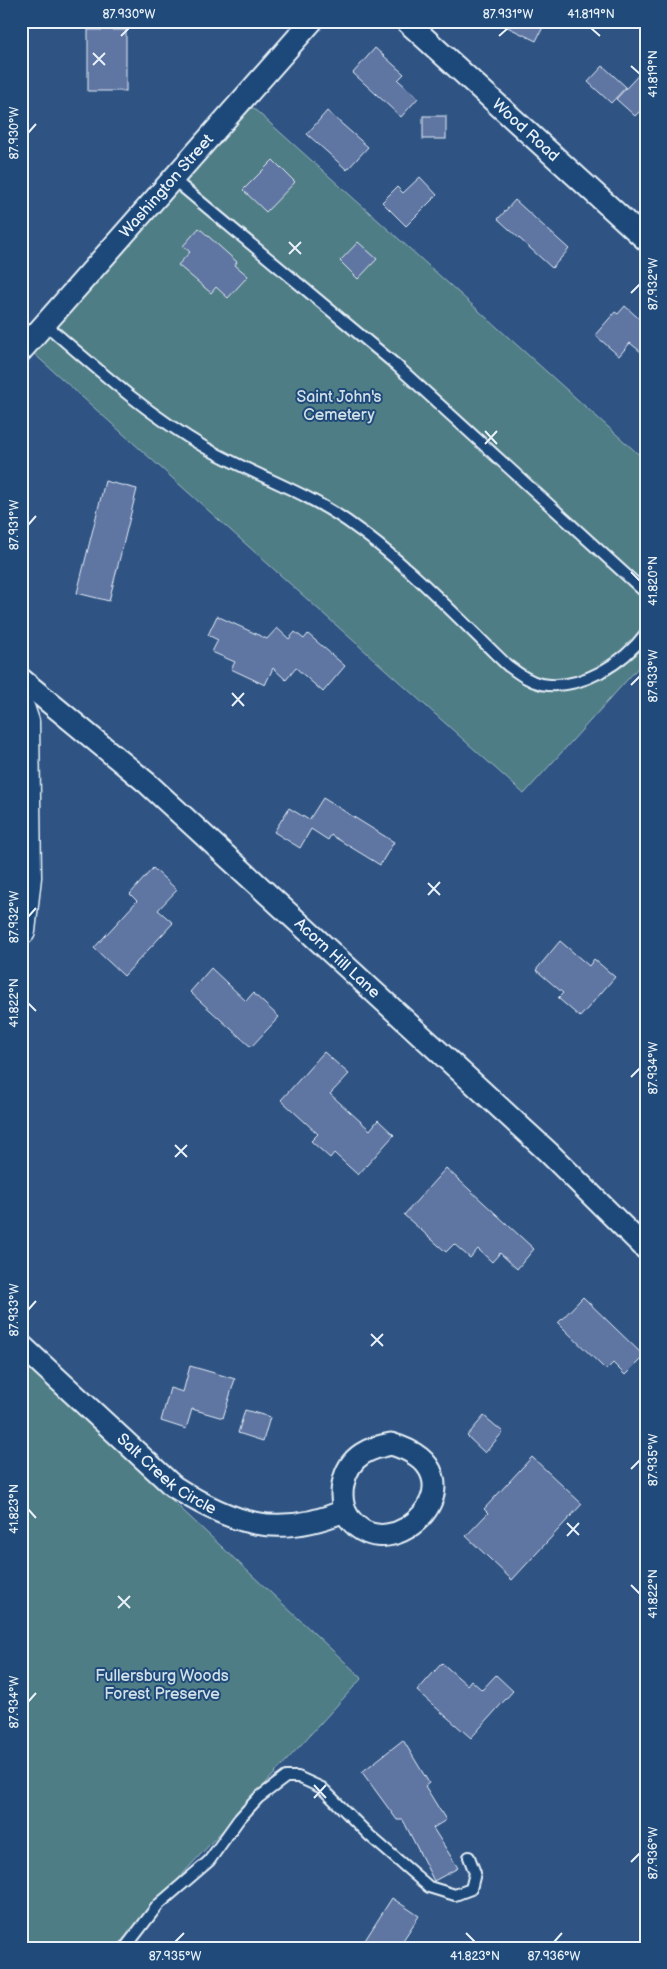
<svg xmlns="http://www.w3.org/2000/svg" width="667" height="1969" viewBox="0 0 667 1969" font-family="'Balsamiq Sans',sans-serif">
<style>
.green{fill:#507d86;stroke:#9cb7bf}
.building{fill:#5e74a2;stroke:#e8f1f8}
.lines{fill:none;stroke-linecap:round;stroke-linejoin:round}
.lane-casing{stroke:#e8f1f8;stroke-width:14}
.street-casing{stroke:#e8f1f8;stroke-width:25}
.secondary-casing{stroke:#e8f1f8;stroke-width:31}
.lane{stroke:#1f4a7a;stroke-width:10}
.street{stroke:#1f4a7a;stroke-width:21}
.secondary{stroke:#1f4a7a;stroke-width:28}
.ticks{fill:none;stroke:#e8f1f8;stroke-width:2}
.labels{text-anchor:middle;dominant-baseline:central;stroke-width:4;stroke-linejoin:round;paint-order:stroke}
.street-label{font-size:16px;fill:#e8f1f8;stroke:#1f4a7a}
.park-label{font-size:16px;fill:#d1e0e7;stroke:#1f4a7a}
.neatline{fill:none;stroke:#e8f1f8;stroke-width:2}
.ticks-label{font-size:12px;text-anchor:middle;fill:#e8f1f8}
</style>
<rect width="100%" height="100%" fill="#2f5484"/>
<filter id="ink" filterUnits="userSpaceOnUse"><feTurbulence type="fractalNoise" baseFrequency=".02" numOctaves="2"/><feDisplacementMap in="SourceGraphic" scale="10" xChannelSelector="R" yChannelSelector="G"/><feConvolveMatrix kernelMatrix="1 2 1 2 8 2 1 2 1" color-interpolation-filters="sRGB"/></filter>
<g filter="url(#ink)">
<g class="green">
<path d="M252,107L646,461V659L524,794L32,352Z"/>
<path d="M21,1359L362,1678L115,1948H21Z"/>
</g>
<g class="building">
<path d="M495,21H546L536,41Z"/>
<rect x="88" y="30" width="38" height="61"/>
<path d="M375,48L404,74L398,80L418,98L401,117L353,73Z"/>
<path d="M603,66L626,87L611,103L588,82Z"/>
<path d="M646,67V105L635,116L616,99Z"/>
<path d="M327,111L368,147L347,170L307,134Z"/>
<rect x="423" y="116" width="23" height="23"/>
<path d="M273,160L295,182L266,212L243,190Z"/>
<path d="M420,177L437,195L406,226L382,202L397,187L403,193Z"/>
<path d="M515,200L569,249L552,268L498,219Z"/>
<path d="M199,228L237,262L235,265L248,276L228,298L216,287L211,293L178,265L190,252L183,246Z"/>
<path d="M358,242L377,259L358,279L340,261Z"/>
<path d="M625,306L646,325V356L630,343L619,356L595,335L615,312L618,314Z"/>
<path d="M105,481L137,489L109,601L77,593Z"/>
<path d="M217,616L267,639L277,628L289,639L295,632L304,639L308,634L345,666L323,692L296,668L286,680L273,668L265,685L231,669L235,662L212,652L218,640L208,635Z"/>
<path d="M323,798L394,842L380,865L331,835L328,840L311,829L300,848L274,832L289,808L309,820Z"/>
<path d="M153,868L177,890L158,910L173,923L124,976L94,948L137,901L130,894Z"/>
<path d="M560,941L589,966L594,959L615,977L580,1017L558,998L563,993L536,970Z"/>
<path d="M211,968L246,1001L253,993L279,1017L251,1047L190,992Z"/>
<path d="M324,1052L349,1074L330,1094L370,1130L378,1120L394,1135L358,1175L334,1153L330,1158L311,1141L318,1134L281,1100Z"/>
<path d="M446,1168L534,1249L517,1269L500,1253L492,1262L478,1249L470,1258L454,1244L446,1252L404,1215Z"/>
<path d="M583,1297L644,1356L625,1375L613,1363L606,1370L558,1323Z"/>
<path d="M190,1366L235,1379L223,1418L192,1409L186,1429L161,1421L170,1388L183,1392Z"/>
<path d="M245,1410L270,1417L263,1441L238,1433Z"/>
<path d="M484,1416L503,1432L485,1453L467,1436Z"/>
<path d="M532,1457L582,1504L512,1580L466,1536L488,1513L484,1509Z"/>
<path d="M442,1663L467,1685L471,1680L482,1690L496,1675L513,1691L471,1738L417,1691Z"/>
<path d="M403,1740L429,1783L425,1786L446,1820L433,1828L458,1868L434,1881L403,1820H397L362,1772Z"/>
<path d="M392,1898L419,1916L398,1948H360Z"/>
</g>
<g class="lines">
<g class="lane-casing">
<g id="lane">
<path d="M173,179L395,364L646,593"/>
<path d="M45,324C97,369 147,414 206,448C252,474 304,491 347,521C406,562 456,616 507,665C518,673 528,681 541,684C580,691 624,663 646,633"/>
<path d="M125,1948L158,1905L209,1861L239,1819L258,1798L286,1777H298L322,1788L370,1836L429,1887L455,1895L471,1889L475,1873L469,1857"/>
</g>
</g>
<g class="street-casing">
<g id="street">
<path id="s1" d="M406,21L646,240"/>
<path id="s2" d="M21,351L312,21"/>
<path id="s3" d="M21,679L147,783L548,1152L646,1249"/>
<path id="s4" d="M21,1345L173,1486C232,1524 277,1539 344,1511"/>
<path d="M391,1444C491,1473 391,1576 349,1518C336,1499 342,1467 362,1454C371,1448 381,1446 391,1444Z"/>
</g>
</g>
<g class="secondary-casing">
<path id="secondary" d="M21,710L25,722L27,877L21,931"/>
</g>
<use href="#lane" class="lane"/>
<use href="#street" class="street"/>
<use href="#secondary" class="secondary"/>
</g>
</g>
<path class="ticks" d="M591,28L600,36M121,36L129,28M499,36L508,28M93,53L105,65M93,65L105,53M631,66L640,74M28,133L36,124M289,242L301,254M289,254L301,242M631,293L640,284M485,431L497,444M485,444L497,431M28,525L36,516M631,572L640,581M631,685L640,676M232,693L244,706M232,706L244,693M428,883L440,895M428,895L440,882M28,917L36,908M28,1003L36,1011M631,1077L640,1068M175,1145L187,1157M175,1157L187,1145M28,1310L36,1301M371,1334L383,1346M371,1346L383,1334M631,1469L640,1460M28,1509L36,1518M567,1523L579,1535M567,1536L579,1523M631,1585L640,1594M118,1596L130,1608M118,1608L130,1596M28,1702L36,1693M314,1785L326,1798M314,1798L326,1785M631,1862L640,1853M466,1933L475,1942M175,1942L184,1933M554,1942L562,1933"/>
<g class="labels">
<g class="street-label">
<text stroke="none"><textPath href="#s1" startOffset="162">Wood Road</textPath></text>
<text stroke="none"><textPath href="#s2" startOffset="220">Washington Street</textPath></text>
<text stroke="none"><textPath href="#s3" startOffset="422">Acorn Hill Lane</textPath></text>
<text stroke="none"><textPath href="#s4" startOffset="195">Salt Creek Circle</textPath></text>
</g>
<g class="park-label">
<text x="339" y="397">Saint John's<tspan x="339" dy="18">Cemetery</tspan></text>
<text x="162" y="1676">Fullersburg Woods<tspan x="162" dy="18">Forest Preserve</tspan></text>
</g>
</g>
<rect width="667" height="1969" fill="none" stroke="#1f4a7a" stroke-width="55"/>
<rect x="28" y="28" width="612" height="1914" class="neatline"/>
<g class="ticks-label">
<text x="129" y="18">87.930°W</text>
<text x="508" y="18">87.931°W</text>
<text x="591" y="18">41.819°N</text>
<text transform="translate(653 74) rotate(-90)" y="4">41.819°N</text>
<text transform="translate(14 133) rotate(-90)" y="4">87.930°W</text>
<text transform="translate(653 284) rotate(-90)" y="4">87.932°W</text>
<text transform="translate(14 525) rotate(-90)" y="4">87.931°W</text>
<text transform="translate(653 581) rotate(-90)" y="4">41.820°N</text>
<text transform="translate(653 676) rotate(-90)" y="4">87.933°W</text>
<text transform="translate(14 917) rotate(-90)" y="4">87.932°W</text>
<text transform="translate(14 1003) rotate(-90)" y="4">41.822°N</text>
<text transform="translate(653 1068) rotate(-90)" y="4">87.934°W</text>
<text transform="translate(14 1310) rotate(-90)" y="4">87.933°W</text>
<text transform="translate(653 1460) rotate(-90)" y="4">87.935°W</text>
<text transform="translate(14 1509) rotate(-90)" y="4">41.823°N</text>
<text transform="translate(653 1594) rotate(-90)" y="4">41.822°N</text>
<text transform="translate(14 1702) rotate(-90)" y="4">87.934°W</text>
<text transform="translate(653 1853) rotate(-90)" y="4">87.936°W</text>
<text x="175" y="1960">87.935°W</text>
<text x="475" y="1960">41.823°N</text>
<text x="554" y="1960">87.936°W</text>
</g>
</svg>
